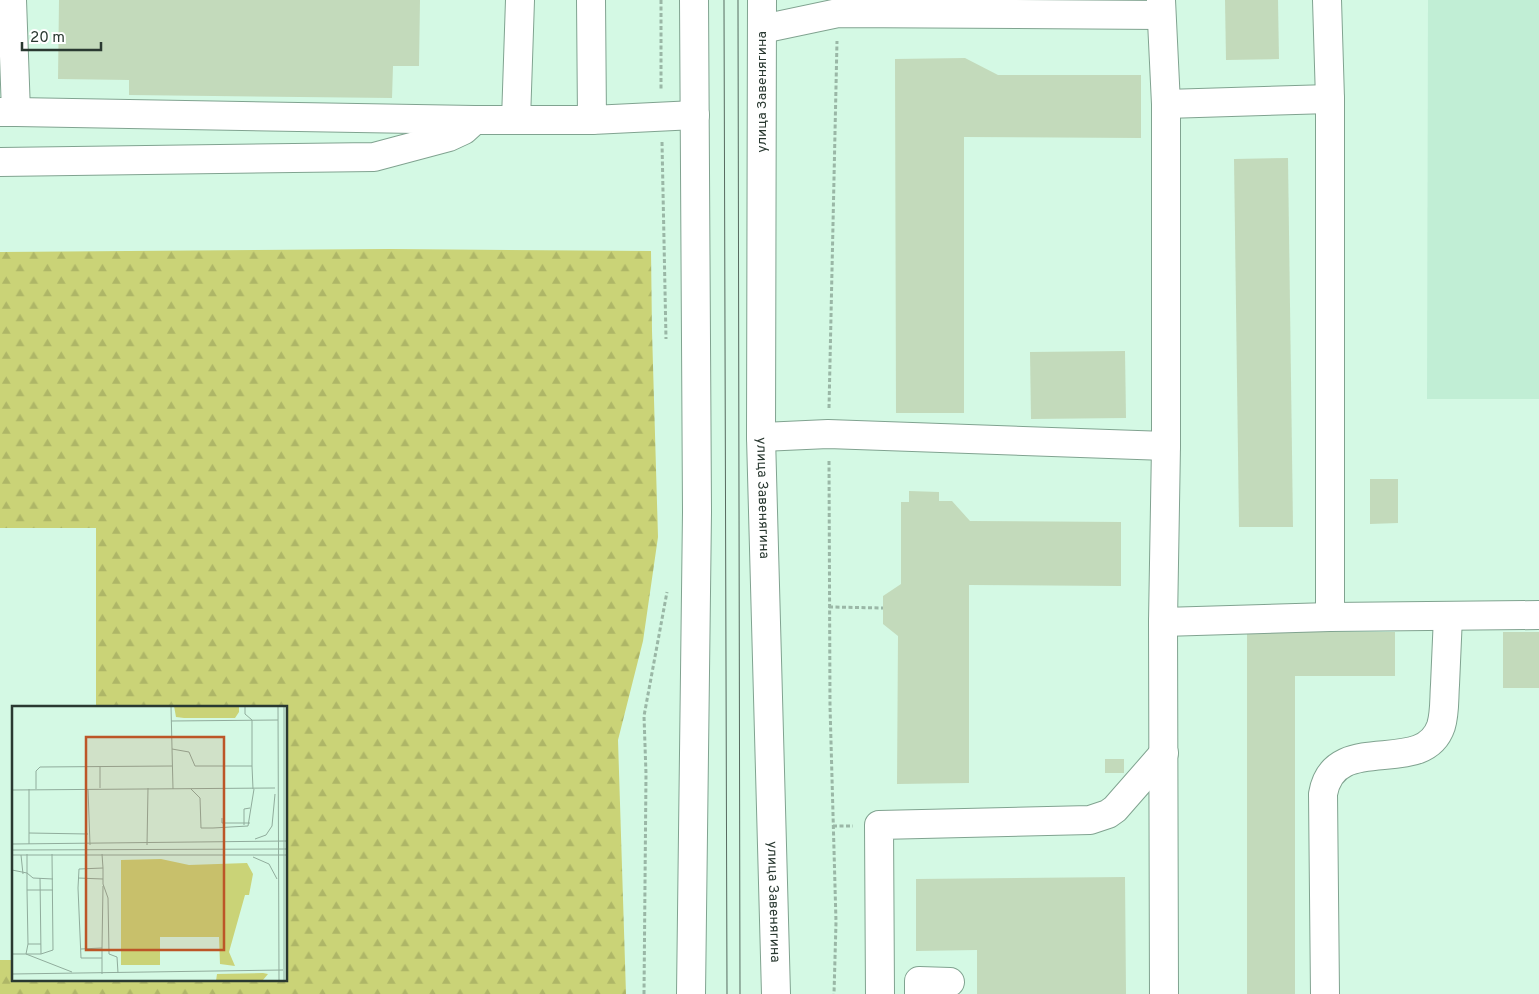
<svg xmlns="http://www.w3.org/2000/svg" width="1539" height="994" viewBox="0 0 1539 994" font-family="Overpass,sans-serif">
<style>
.built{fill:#c1eed5}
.forest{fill:url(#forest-firs)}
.building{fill:#c3dabb}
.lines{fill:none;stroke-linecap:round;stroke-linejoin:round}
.minor-casing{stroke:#80a390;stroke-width:30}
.major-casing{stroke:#80a390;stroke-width:30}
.path{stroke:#9ab7a6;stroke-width:3;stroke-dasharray:4 2.5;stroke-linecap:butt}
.minor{stroke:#fff;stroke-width:28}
.major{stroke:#fff;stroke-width:28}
.tram{stroke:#576b60;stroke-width:1}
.labels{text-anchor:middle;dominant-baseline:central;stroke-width:4;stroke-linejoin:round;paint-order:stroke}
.street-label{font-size:14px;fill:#2a3931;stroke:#fff}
.inset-road{fill:none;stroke:#90ac9c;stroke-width:1}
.view{fill:#bc5627;fill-opacity:0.15;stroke:#bc5627;stroke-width:2.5}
.inset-edge{fill:none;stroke:#2a3931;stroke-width:2.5}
</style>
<defs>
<pattern id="forest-firs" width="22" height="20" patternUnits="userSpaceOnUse" patternTransform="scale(1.25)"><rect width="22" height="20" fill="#cad377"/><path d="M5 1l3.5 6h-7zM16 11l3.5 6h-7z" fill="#aeb667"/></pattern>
</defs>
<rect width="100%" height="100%" fill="#d4f9e4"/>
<path class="built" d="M1428,0H1539V399H1427Z"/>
<path class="forest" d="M389,249L651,251L652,331L658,537L643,641L618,740L626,994H0V960H14V980H286V708H96V528H0V252Z"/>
<g class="building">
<path d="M59,0H420L419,66H393L392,98L129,95V80L58,79Z"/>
<path d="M1225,0H1278L1279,59L1226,60Z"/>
<path d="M965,58L998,75H1141V138L964,137V413H896L895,59Z"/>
<path d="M1288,158L1293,527H1239L1234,159Z"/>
<path d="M1125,351L1126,418L1031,419L1030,352Z"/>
<path d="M1370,479H1398V523L1370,524Z"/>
<path d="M909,491L939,492V501H952L970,521L1121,522V586L969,585V783L897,784L898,636L883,624V596L901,584V502H909Z"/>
<path d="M1247,632H1395V676H1295V994H1247Z"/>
<rect x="1503" y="632" width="36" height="56"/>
<rect x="1105" y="759" width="19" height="14"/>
<path d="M1125,877L1126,994H977V950L916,951V879Z"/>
</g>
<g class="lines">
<g class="minor-casing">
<g id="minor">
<path d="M591,0L592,120L695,115"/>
<path d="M1161,0L1166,104V446L1163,622L1164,994"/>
<path d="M1327,0L1330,99V617"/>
<path d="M762,29L838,13L1161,15"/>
<path d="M1166,104L1330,99"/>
<path d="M0,112H16L12,0"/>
<path d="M16,112L475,120"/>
<path d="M516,120L520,0"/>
<path d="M0,162L374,157L449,137L464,130L475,120H592"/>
<path d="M761,437L828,434L1166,446"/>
<path d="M1163,622L1330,617L1539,615"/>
<path d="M880,994L879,825L1090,820L1108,814L1115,809L1164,753"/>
<path d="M919,994V981L950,982"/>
<path d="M1325,994L1323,794C1334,729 1423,779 1441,726C1445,713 1444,698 1445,685C1446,662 1447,639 1448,616"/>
</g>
</g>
<g class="major-casing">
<g id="major">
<path id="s1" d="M762,0L761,437L776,994"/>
<path d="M691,994L697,512L694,0"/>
</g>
</g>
<g class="path">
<path d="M661,0V91"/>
<path d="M662,142L666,339"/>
<path d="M829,408L837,41"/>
<path d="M829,461L830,706L836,922L834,994"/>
<path d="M829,607L883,608"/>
<path d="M833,826H853"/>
<path d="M644,994L646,774L644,716L667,592"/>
</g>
<use href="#minor" class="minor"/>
<use href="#major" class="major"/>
<g class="tram">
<path d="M724,0L727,994"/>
<path d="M738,0L740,994"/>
</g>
</g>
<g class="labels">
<g class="street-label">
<text transform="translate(762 92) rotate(-90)">улица Завенягина</text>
<text stroke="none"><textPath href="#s1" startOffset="498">улица Завенягина</textPath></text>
<text stroke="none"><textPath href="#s1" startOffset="902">улица Завенягина</textPath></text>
</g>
</g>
<g transform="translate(12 706)">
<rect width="275" height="275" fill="#d4f9e4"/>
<path d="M162,0H227V6L223,12H172L164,11ZM149,153L177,159L235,157L241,168L237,189H233L217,246L223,260L208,258L207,231H148V259H109V154ZM205,268L251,267L256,268L251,274L228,275H204Z" fill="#cad377"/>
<path class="inset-road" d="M159,0L161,83M233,0V8L240,14V60M266,0L267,275M272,0V275M159,15L266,14M160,43L177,46L183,60H240L241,83M88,60V82M24,83V65L28,61L160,60M76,83L78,139M179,83L188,92L189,122H201L236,120L242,83M0,84L263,82M210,112V117H238M232,119V103L238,102M17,127L76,128M243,133L254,129L260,120L263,88M0,138L275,135M17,138V83M135,139L136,82M0,144L275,143M15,148V184M0,149H275M9,149L11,168M241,151L257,158L265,173M91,162V178L96,192L97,248L105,251L106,267M0,164L15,167L21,172L41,173M28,172L29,248H14L60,266M66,172L91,173M29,238H16L15,184H41M90,242L91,180M69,243L90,242V268M0,248H14L16,238M29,248L41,244L40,148M90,252H69L66,182L67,163L91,162L90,148M0,268L271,264"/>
<path class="view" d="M74,31H212V244H74Z"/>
<rect width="275" height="275" class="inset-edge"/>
</g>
<path d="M22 42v8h79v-8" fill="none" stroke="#2a3931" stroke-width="2.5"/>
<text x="30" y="42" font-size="15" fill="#2a3931" stroke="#ffffff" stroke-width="4" paint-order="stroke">20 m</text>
</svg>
